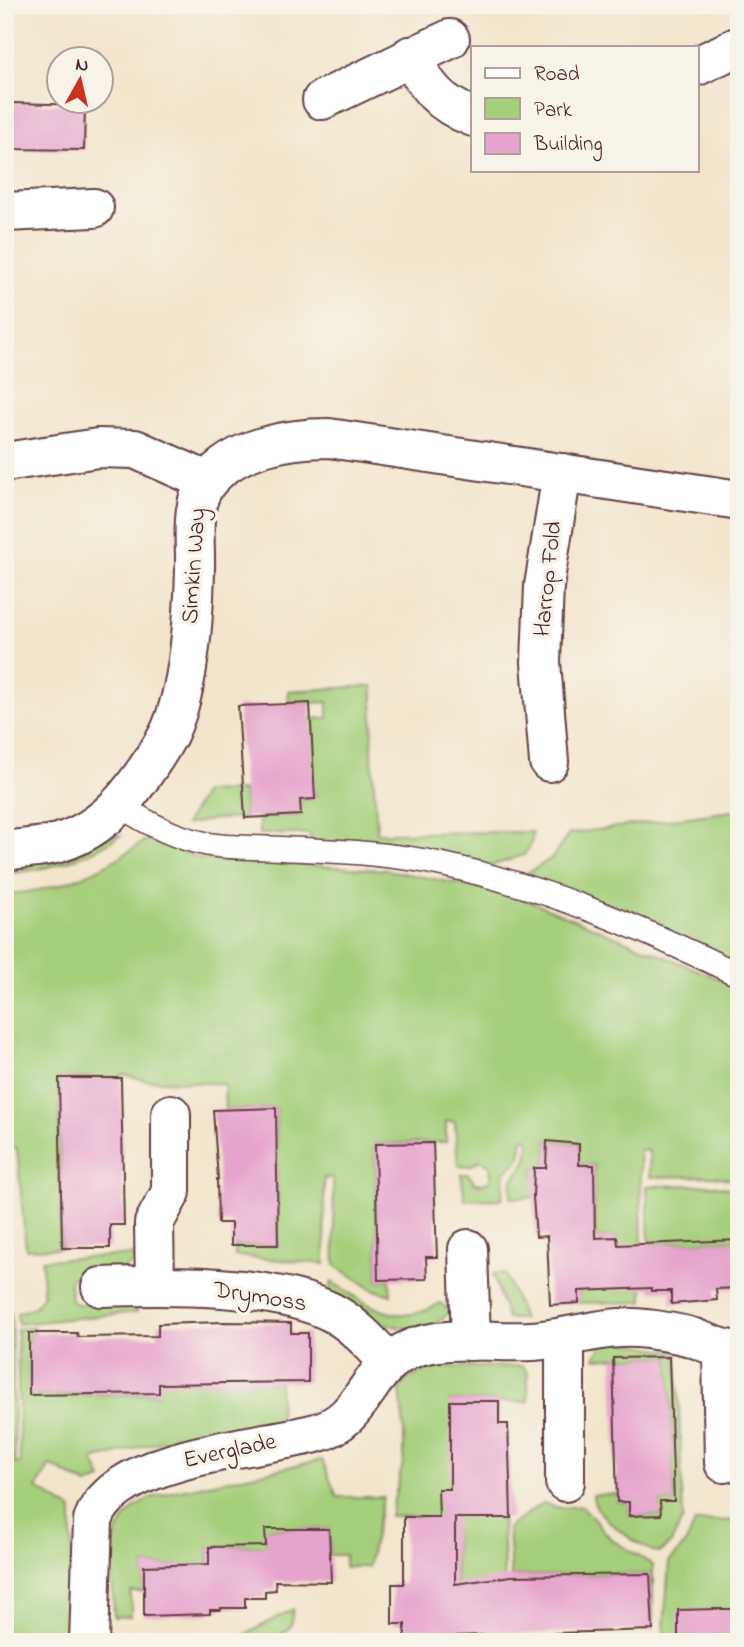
<svg xmlns="http://www.w3.org/2000/svg" width="744" height="1647" viewBox="0 0 744 1647" font-family="'Indie Flower',sans-serif">
<style>
.green{fill:#a6cf7b;stroke:#787753;stroke-width:2}
.building{fill:#e6a4cc}
.lines{fill:none;stroke-linecap:round;stroke-linejoin:round}
.lane-casing{stroke:#633d43;stroke-width:26}
.street-casing{stroke:#633d43;stroke-width:42}
.lane{stroke:#fff;stroke-width:23}
.street{stroke:#fff;stroke-width:38}
.labels{text-anchor:middle;dominant-baseline:central;stroke-width:7;stroke-linejoin:round;paint-order:stroke}
.street-label{font-size:24px;fill:#4a1f2b;stroke:#f7f3e8}
</style>
<rect width="100%" height="100%" fill="#f7f3e8"/>
<filter id="ink" filterUnits="userSpaceOnUse"><feTurbulence type="fractalNoise" baseFrequency=".0143" numOctaves="2"/><feDisplacementMap in="SourceGraphic" scale="14" xChannelSelector="R" yChannelSelector="G"/><feConvolveMatrix kernelMatrix="1 2 1 2 8 2 1 2 1" color-interpolation-filters="sRGB"/></filter>
<filter id="wash" filterUnits="userSpaceOnUse"><feTurbulence type="fractalNoise" baseFrequency=".00686" numOctaves="4" result="noise"/><feDisplacementMap in="SourceGraphic" scale="28" xChannelSelector="R" yChannelSelector="G"/><feGaussianBlur stdDeviation="1.57" result="paint"/><feColorMatrix in="noise" values="0 0 0 0 0 0 0 0 0 0 0 0 0 0 0 0 0 1.4 0 .05"/><feComposite in="paint" operator="in"/></filter>
<g filter="url(#wash)">
<rect width="100%" height="100%" fill="#f2e5cc"/>
<g class="green">
<path d="M373,686L372,753L377,833L533,832L531,844L524,855L488,867L311,842L310,834H259V817L300,815V800L313,799L316,795L312,787L296,720L328,718V702L289,704L288,691Z"/>
<path d="M243,791L245,818L215,819L185,825L204,792Z"/>
<path d="M739,810V968L523,876L552,858L569,834Z"/>
<path d="M114,835H121C85,859 48,870 5,874V867Z"/>
<path d="M147,839L201,859L387,870L515,895L739,987V1181L714,1176L650,1177L649,1151L640,1150L643,1302L579,1303V1291L618,1252L617,1237L595,1238L594,1165H579V1144L547,1141L546,1168H534V1179L544,1197L511,1198L512,1181C526,1160 528,1168 529,1140L523,1138C520,1158 522,1159 505,1171L502,1199L465,1200L461,1174H468L475,1183L483,1184L490,1180L491,1168L487,1163L480,1160L470,1166L458,1165L455,1122L446,1121V1142L375,1144L378,1280H390L391,1295L372,1289L335,1265L333,1178H324L325,1264L235,1256V1245H278L276,1108L225,1110L224,1084L145,1080L122,1074L121,1078H59L61,1248L26,1249L17,1148H5V894C57,892 105,870 147,839Z"/>
<path d="M712,1185L739,1190V1240L649,1244L647,1186Z"/>
<path d="M137,1255C125,1285 86,1261 70,1281L71,1301L77,1304L137,1303V1312L18,1324L17,1313L35,1307L43,1295L42,1260Z"/>
<path d="M500,1273L506,1275L523,1319H507L493,1274Z"/>
<path d="M332,1282C368,1304 398,1330 440,1303L451,1311C447,1314 443,1319 438,1322C407,1343 355,1310 328,1295Z"/>
<path d="M5,1311H11L15,1464L20,1463L17,1329L34,1328V1333L29,1334L30,1395L158,1394L159,1383L279,1382L280,1423L159,1442L93,1460L102,1479L87,1485L50,1465L37,1488L72,1510L71,1642H5Z"/>
<path d="M610,1340L677,1352L683,1518L671,1543L659,1553C640,1548 592,1515 593,1495L617,1494V1502H629V1516L660,1515V1501H674L669,1357L595,1358L602,1344Z"/>
<path d="M523,1366L528,1374V1402L450,1401L502,1518L506,1623L500,1624V1642H456L455,1530L426,1517L390,1516L404,1459V1430L400,1389L406,1380L432,1368Z"/>
<path d="M322,1460L337,1497H383L368,1567H345V1555H330L329,1529H266V1546L209,1547V1565L144,1566V1592H131V1616L114,1617L111,1553L113,1540L125,1518L136,1507L148,1499L176,1491Z"/>
<path d="M542,1503L560,1508L582,1506L612,1540L653,1565V1630L650,1574L511,1576L508,1528Z"/>
<path d="M739,1520V1609L678,1642H663L669,1562C682,1549 690,1539 695,1522Z"/>
<path d="M293,1609L291,1626C279,1643 241,1642 222,1642L243,1636Z"/>
</g>
<g id="blocks">
<g class="building">
<path d="M12,103L85,105L84,150L11,149Z"/>
<path d="M310,703L315,799L300,800L301,815L245,818L238,706Z"/>
<path d="M59,1078H121L124,1225H110V1248H62Z"/>
<path d="M276,1108L278,1245H231V1223H218L217,1179H218L213,1110Z"/>
<path d="M547,1141L579,1144V1165H594L595,1238L617,1237L618,1245L739,1240V1288L716,1289L717,1300L671,1304V1291H651V1288L579,1291V1303L550,1305L547,1236L536,1237L533,1197L534,1168H546Z"/>
<path d="M433,1143L437,1257H426L427,1279L378,1280L375,1144Z"/>
<path d="M224,1322L291,1323V1333H308V1382L159,1384V1393L29,1395V1333H77L78,1337L158,1336V1324Z"/>
<path d="M669,1357L674,1501H660L661,1515L629,1516V1502H617L613,1358Z"/>
<path d="M450,1401H499V1424H508L510,1482L511,1518H455V1584L511,1576L650,1574L653,1630L456,1636V1642H405V1624H392V1584H404V1517H439L438,1489H450Z"/>
<path d="M265,1529H329L331,1582L275,1581L276,1590L265,1591V1598H245V1608H221V1610H210V1614L144,1616V1566L209,1564V1547L266,1546Z"/>
<path d="M716,1609H739V1642H678V1610Z"/>
</g>
</g>
</g>
<g filter="url(#ink)">
<use href="#blocks" fill-opacity="0" stroke="#633d43" stroke-width="2"/>
<g class="lines">
<g class="lane-casing">
<path id="lane" d="M120,805C146,823 176,838 207,844C227,848 250,847 271,848C327,851 385,852 440,864C544,886 644,929 739,975"/>
</g>
<g class="street-casing">
<g id="street">
<path d="M410,56C427,87 439,104 473,117"/>
<path d="M697,66L739,46"/>
<path d="M322,100L450,39"/>
<path d="M5,212L94,208"/>
<path d="M5,462L98,448L135,449L207,481"/>
<path d="M549,762L541,662L544,586L562,473"/>
<path d="M5,851C22,848 41,848 58,843C89,834 114,813 133,788C146,771 158,753 168,735C189,692 194,615 195,568C196,541 189,503 208,481C236,447 287,438 329,438L739,500"/>
<path d="M468,1249L471,1341"/>
<path d="M155,1286L154,1223L171,1192V1114"/>
<path d="M101,1287C168,1285 271,1283 331,1312C353,1323 371,1344 388,1361"/>
<path d="M565,1337V1482"/>
<path d="M722,1350L724,1463"/>
<path d="M89,1642L93,1521C112,1456 260,1448 316,1433C373,1418 363,1354 432,1343C464,1337 499,1343 532,1341C571,1339 607,1323 647,1329C662,1331 679,1333 694,1338C710,1344 722,1350 739,1351"/>
</g>
</g>
<use href="#lane" class="lane"/>
<use href="#street" class="street"/>
</g>
</g>
<g class="labels">
<g class="street-label">
<text transform="translate(195 566) rotate(-86)">Simkin Way</text>
<text transform="translate(549 579) rotate(-84)">Harrop Fold</text>
<text transform="translate(260 1298) rotate(9)">Drymoss</text>
<text transform="translate(230 1452) rotate(-12)">Everglade</text>
</g>
</g>
<rect width="744" height="1647" fill="none" stroke="#f7f3e8" stroke-width="28"/>
<rect x="471" y="46" width="228" height="126" fill="#f7f3e8" stroke="#b29e9c" stroke-width="2"/>
<rect x="485" y="68" width="35" height="10" fill="#ffffff" stroke="#b29e9c" stroke-width="2"/>
<text x="534" y="80" font-size="21" fill="#4a1f2b">Road</text>
<rect x="485" y="98" width="35" height="21" fill="#a6cf7b" stroke="#b29e9c" stroke-width="2"/>
<text x="534" y="116" font-size="21" fill="#4a1f2b">Park</text>
<rect x="485" y="133" width="35" height="21" fill="#e6a4cc" stroke="#b29e9c" stroke-width="2"/>
<text x="534" y="150" font-size="21" fill="#4a1f2b">Building</text>
<g transform="translate(80 80) rotate(8)"><circle r="33" fill="#f7f3e8" stroke="#b29e9c" stroke-width="2"/>
<path d="M0-5L12 26L0 18L-12 26Z" fill="#c8321e"/>
<text y="-10" font-size="19" font-weight="bold" text-anchor="middle" fill="#4a1f2b">N</text>
</g>
</svg>
